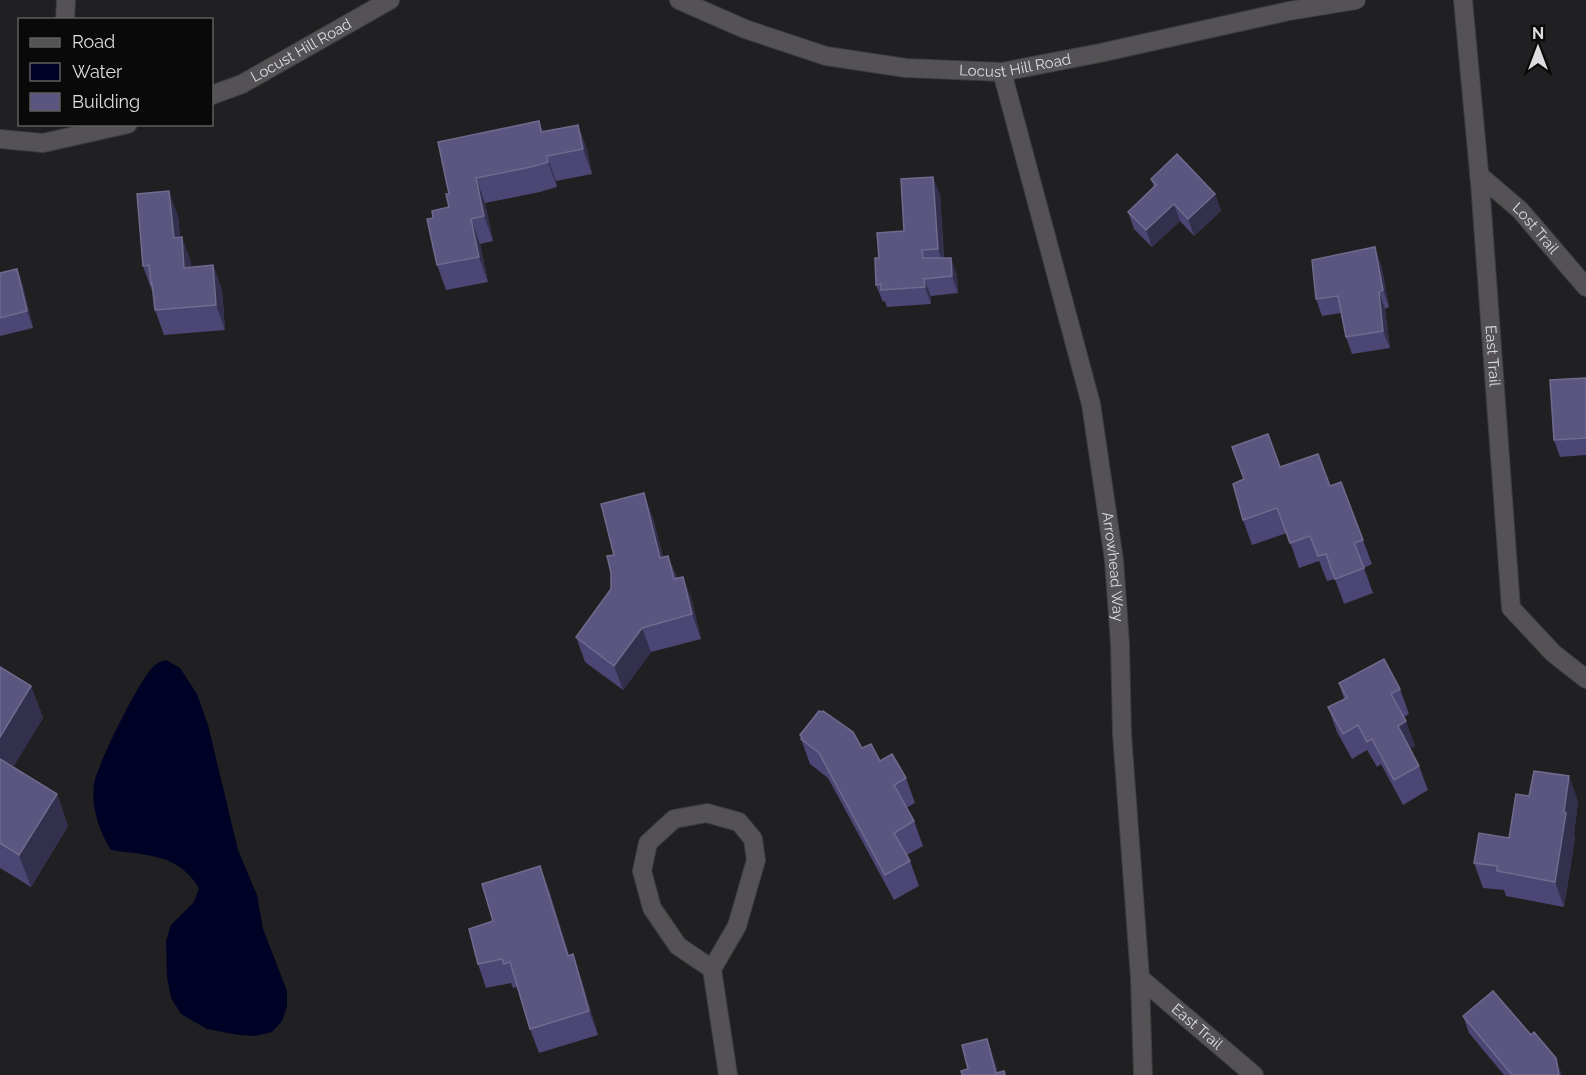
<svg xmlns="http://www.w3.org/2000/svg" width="1586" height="1075" viewBox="0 0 1586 1075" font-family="Raleway,sans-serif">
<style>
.water{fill:#000225}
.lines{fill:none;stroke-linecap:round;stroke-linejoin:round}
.minor-casing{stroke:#3d3c3e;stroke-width:20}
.minor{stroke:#545255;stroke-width:18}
.wall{fill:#4b4673}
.shaded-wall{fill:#33304d}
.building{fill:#5b567f;stroke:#6f6b8e;stroke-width:1.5}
.labels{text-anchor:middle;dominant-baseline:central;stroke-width:6;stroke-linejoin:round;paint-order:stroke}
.street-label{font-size:15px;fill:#dddcde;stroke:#0a090a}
</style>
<rect width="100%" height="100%" fill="#201f21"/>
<path class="water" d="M166,660L180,668L197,694L208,725L238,850L257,895L263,929L287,991V1007L282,1021L272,1032L255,1036L239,1035L207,1029L181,1014L171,998L167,977L166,941L171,925L194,902L199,888C177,853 149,856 111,850C99,831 91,807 94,784C97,765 140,678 154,666C157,663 162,661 166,660Z"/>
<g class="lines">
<g class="minor-casing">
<g id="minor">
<path id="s1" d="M679,0L745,29L826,56L906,68L1002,72L1100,53L1289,11L1356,0"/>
<path id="s2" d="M1463,0L1480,183L1511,608L1553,653L1586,679"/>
<path d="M65,20L66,0"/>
<path id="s3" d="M1002,72L1091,404L1114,560L1120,644L1122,734L1140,978L1143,1075"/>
<path id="s4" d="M212,95L242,84L390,0"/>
<path d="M0,139L43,143L128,124"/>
<path id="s5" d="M1479,175L1520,210L1586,287"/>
<path d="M712,969L678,946L652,908L642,871L648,843L674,819L707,813L739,822L753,839L756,860L737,926L712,969L728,1075"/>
<path id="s6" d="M1140,978L1254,1075"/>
</g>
</g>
<use href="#minor" class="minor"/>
</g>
<g class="wall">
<path d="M539,121L543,132L578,125L587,150L592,174L556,181L557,187L540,192L485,203L493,241L480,244L488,282L446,290L437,265L433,218L449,207V194Z"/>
<path d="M1151,179L1215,194L1221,211L1194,236L1180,221L1152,247L1134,229L1128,212L1154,187Z"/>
<path d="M940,194L944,258H951L957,276L958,293L931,296V304L887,307L885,301L883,302L876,285L904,231Z"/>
<path d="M178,216L180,237L191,262V267L213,265L222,290L225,330L164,335L155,310L153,291H152L143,266Z"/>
<path d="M1381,264L1389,307L1385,309L1390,348L1352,354L1346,337L1341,313L1322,316L1316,299Z"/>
<path d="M17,269L23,286L33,328L0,336V273Z"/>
<path d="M1586,378V455L1560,457L1554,440Z"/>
<path d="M1280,467L1330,486L1341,482L1372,564L1364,568L1373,593L1344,604L1335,579L1327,581L1319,561L1299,568L1287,533L1252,545L1243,520Z"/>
<path d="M653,518L663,557L668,556L677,578L683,577L692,601L701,639L651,652L623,690L585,662L576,637L611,589V573L614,555Z"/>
<path d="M0,667L31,686L43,718L13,767L57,794L68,826L31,887L0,868Z"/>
<path d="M1339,683L1400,689L1409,714L1404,717L1415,746L1410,749L1419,766L1428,790L1403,805L1381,764L1377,767L1367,750L1352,759L1337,732L1328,707L1344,699Z"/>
<path d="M800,735L862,748L906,778L915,803L906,808L914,821L923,846L907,855L910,861L919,886L894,900L828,778L810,764L801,739Z"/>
<path d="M1529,796L1578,801L1574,833L1575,838L1564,907L1506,896L1504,890L1483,888L1474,863L1509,838Z"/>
<path d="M549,890L569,955L581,978L598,1035L539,1053L530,1029L517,987L513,988L511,983L486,988L478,964L493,921Z"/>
<path d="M1463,1016L1562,1075H1504L1469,1033Z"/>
</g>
<g class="shaded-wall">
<path d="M578,125L587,150L592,174L583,149Z"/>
<path d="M547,156L556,181L557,187L548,162Z"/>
<path d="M933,177L940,194L944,266L938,249Z"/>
<path d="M476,178L485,203L493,241L484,216Z"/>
<path d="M169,191L178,216L183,263L174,238Z"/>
<path d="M1215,194L1221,211L1194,236L1188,219Z"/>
<path d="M1174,204L1180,221L1152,247L1146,230Z"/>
<path d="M471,219L480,244L488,282L479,257Z"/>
<path d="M182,237L191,262L193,292L184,268Z"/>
<path d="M1375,247L1381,264L1389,307L1383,290Z"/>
<path d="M951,258L957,276L958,293L952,276Z"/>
<path d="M213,265L222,290L225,330L216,305Z"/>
<path d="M17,269L23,286L33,328L27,311Z"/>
<path d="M924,279L931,296V304L925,287Z"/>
<path d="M1379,292L1385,309L1390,348L1383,331Z"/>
<path d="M644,493L653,518L669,583L660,558Z"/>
<path d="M668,556L677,581L674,579Z"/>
<path d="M683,577L692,601L701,639L692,614Z"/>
<path d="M642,628L651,652L623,690L614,666Z"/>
<path d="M31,686L43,718L2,785L0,780V737Z"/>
<path d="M1406,721L1415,746L1407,751L1398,726Z"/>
<path d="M1569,776L1578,801L1574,833L1575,838L1564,907L1555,882Z"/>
<path d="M57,794L68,826L31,887L19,855Z"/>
<path d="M540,866L549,890L577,980L568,956Z"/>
<path d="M573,954L581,978L598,1035L589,1011Z"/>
<path d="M987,1039L996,1064L999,1075H996Z"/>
<path d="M1556,1058L1562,1075H1559Z"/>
</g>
<g class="building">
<path d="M539,121L541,132L578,125L583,149L547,156L548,162L531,167L476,178L484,216L471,219L479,257L437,265L427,219L433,218L432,211L449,207L446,194H449L438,142Z"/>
<path d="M1177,154L1215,194L1188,219L1174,204L1146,230L1128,212L1156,185L1151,179Z"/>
<path d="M933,177L938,249L922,250L923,258H951L952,276L924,279L925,287L881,290V284L876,285L875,258H879L877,233L904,231L901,179Z"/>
<path d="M169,191L174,238L182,237L184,268L213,265L216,305L155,310L152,283L151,284L149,265L143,266L137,194Z"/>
<path d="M1375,247L1383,290L1379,292L1383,331L1346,337L1338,296L1316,299L1312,260Z"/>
<path d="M17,269L27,311L0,318V273Z"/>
<path d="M1586,378V438L1554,440L1550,380Z"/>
<path d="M1268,434L1280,467L1318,454L1330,486L1341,482L1363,540L1354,543L1364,568L1335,579L1326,554L1318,556L1310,536L1290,543L1277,508L1243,520L1233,484L1244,479L1232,447Z"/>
<path d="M644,493L660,558L668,556L674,579L683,577L692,614L642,628L614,666L576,637L611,589V573L607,556L614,555L601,504Z"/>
<path d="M1384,659L1400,689L1391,694L1406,721L1398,726L1419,766L1394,780L1372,739L1367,742L1358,725L1343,734L1328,707L1347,698L1339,683Z"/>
<path d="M0,667L31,686L0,737Z"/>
<path d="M819,711L822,712L823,711L853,732L862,748L871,744L880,761L892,754L906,778L894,785L914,821L894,833L910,861L885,875L819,753L801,739L802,737L800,735Z"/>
<path d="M0,759L57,794L19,855L0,843Z"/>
<path d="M1534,771L1569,776L1564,812L1566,813L1555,882L1497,871V866L1474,863L1479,833L1509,838L1516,794L1529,796Z"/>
<path d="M540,866L568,956L573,954L589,1011L530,1029L510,962L504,964L502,959L478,964L469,929L493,921L482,884Z"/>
<path d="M1493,991L1531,1035L1534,1032L1556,1058L1559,1075H1512L1463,1016Z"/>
<path d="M987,1039L996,1073L1004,1071L1005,1075H962L961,1071L968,1069L962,1045Z"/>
</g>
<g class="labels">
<g class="street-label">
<text stroke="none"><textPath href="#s4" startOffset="100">Locust Hill Road</textPath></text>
<text stroke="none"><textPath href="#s1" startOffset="348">Locust Hill Road</textPath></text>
<text stroke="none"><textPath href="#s5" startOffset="78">Lost Trail</textPath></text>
<text stroke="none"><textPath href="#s2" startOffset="357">East Trail</textPath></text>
<text stroke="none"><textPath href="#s3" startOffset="508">Arrowhead Way</textPath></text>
<text stroke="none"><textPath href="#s6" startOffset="75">East Trail</textPath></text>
</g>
</g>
<rect x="18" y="18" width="195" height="108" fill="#0a090a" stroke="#5e5d5f" stroke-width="1.5"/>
<rect x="30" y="38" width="30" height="9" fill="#545255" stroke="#5e5d5f" stroke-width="1.5"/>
<text x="72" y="48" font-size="18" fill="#dddcde">Road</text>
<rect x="30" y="63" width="30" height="18" fill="#000225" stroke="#5e5d5f" stroke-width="1.5"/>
<text x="72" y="78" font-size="18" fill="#dddcde">Water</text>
<rect x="30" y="93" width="30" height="18" fill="#5b567f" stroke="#5e5d5f" stroke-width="1.5"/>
<text x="72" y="108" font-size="18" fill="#dddcde">Building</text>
<g transform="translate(1538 48)" stroke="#0a090a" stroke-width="4.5" paint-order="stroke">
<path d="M0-4.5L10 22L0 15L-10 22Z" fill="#dddcde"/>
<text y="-9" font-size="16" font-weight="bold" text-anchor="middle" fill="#dddcde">N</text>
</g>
</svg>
